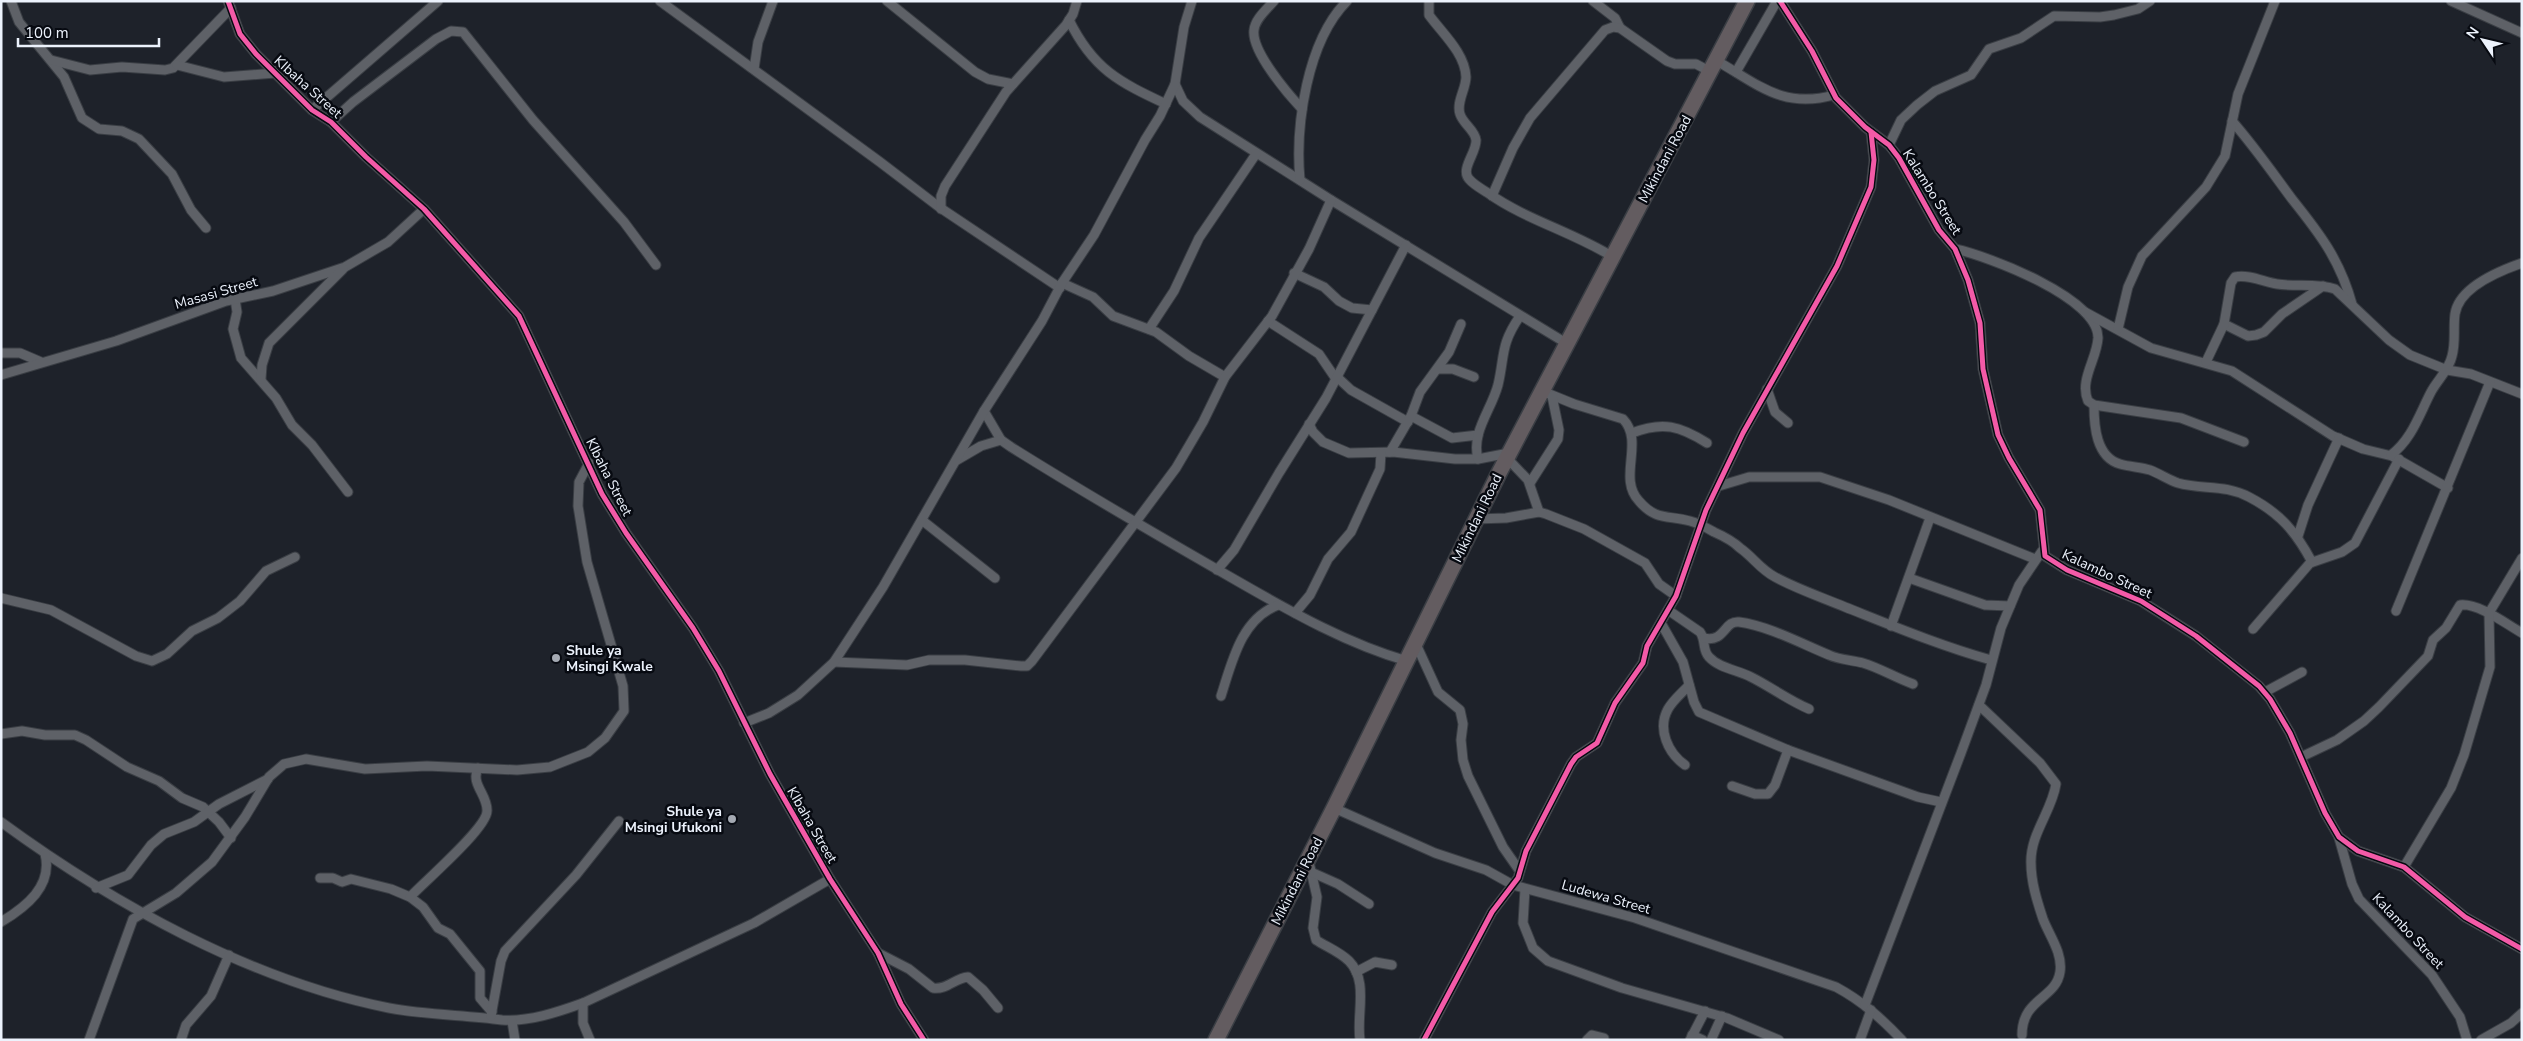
<svg xmlns="http://www.w3.org/2000/svg" width="2523" height="1041" viewBox="0 0 2523 1041" font-family="'Nunito Sans',sans-serif">
<style>
.lines{fill:none;stroke-linecap:round;stroke-linejoin:round}
.minor-casing{stroke:#3a3e44;stroke-width:11}
.trunk-casing{stroke:#3a3e44;stroke-width:18}
.minor{stroke:#5e6167;stroke-width:9}
.trunk{stroke:#635c60;stroke-width:15}
.cycleway-casing{stroke:#070a11;stroke-width:8}
.cycleway{stroke:#f35aa7;stroke-width:5}
.poi-dot{fill:#a4a9b2;stroke:#070a11;stroke-width:2}
.labels{text-anchor:middle;dominant-baseline:central;stroke-width:5;stroke-linejoin:round;paint-order:stroke}
.street-label{font-size:14px;fill:#ecf2fc;stroke:#070a11}
.poi-label{font-size:14px;font-weight:bold;fill:#ecf2fc;stroke:#070a11;text-anchor:start}
</style>
<rect width="100%" height="100%" fill="#1e222a"/>
<g class="lines">
<g class="minor-casing">
<g id="minor">
<path d="M11,1L19,22L64,77L82,118L99,129L122,131L139,139L172,174L191,210L206,228"/>
<path d="M228,1L240,34L256,54L312,110L331,122L366,157L424,209L519,316L602,494L626,533L693,628L719,671L770,774L830,879L878,953L901,1004L924,1040"/>
<path d="M660,1L880,162L939,207L1060,288"/>
<path d="M887,1L975,72L988,79L1013,84"/>
<path d="M1274,1C1267,9 1255,19 1254,30C1251,51 1288,94 1302,109"/>
<path d="M1429,1V15C1442,33 1465,53 1466,77C1466,89 1456,102 1460,114C1463,124 1475,130 1476,140C1477,152 1460,169 1469,179C1474,185 1482,189 1488,193C1526,220 1573,232 1613,257"/>
<path d="M1593,1L1615,18L1620,28"/>
<path d="M1780,1L1812,51L1836,98L1865,127L1889,145L1899,158L1939,230L1955,249L1968,280L1980,323L1983,369L1998,435L2009,458L2040,510L2045,556L2067,570L2141,601L2196,636L2259,686L2270,699L2290,733L2325,813L2339,837L2358,851L2404,867L2465,917L2522,949"/>
<path d="M2451,1L2522,33"/>
<path d="M1069,20C1093,69 1119,82 1166,104"/>
<path d="M51,60L90,70L122,67L165,70L173,68L231,8"/>
<path d="M1717,61C1759,85 1783,109 1834,95"/>
<path d="M177,65L224,77L275,73"/>
<path d="M754,69L758,42L773,1"/>
<path d="M1736,72L1777,1"/>
<path d="M1175,84L1183,101L1200,117L1331,200L1566,343"/>
<path d="M312,110L438,1"/>
<path d="M2232,121C2254,146 2272,172 2292,199C2320,234 2340,260 2352,304"/>
<path d="M331,122L353,102L436,39L451,31L463,32L533,120L624,222L656,265"/>
<path d="M1889,145L1901,120L1917,105L1935,91L1971,75L1989,49L2021,38L2054,16L2100,17L2114,15L2138,9L2150,1"/>
<path d="M1300,180C1295,126 1307,41 1347,1"/>
<path d="M1492,196L1513,148L1530,118L1605,30L1613,27L1620,28L1667,61L1675,64H1696L1711,72"/>
<path d="M941,209V196L945,186L1006,92L1066,25L1073,14L1077,1"/>
<path d="M1955,249C1988,256 2099,298 2098,338C2097,359 2079,380 2088,401L2094,405L2181,418L2244,442"/>
<path d="M1294,273L1324,287L1339,301L1352,308L1372,310"/>
<path d="M1062,283L1093,297L1113,316L1156,332L1189,356L1225,377"/>
<path d="M235,299L237,312L233,329L241,358L276,398L292,425L312,445L348,492"/>
<path d="M2085,312L2151,348L2232,371L2333,436L2363,449L2392,456L2448,488"/>
<path d="M1268,321L1319,354L1336,379"/>
<path d="M2224,324L2248,336L2256,335L2264,332L2282,314L2323,286"/>
<path d="M1149,329L1174,291L1199,238L1256,154"/>
<path d="M2118,329L2128,287L2142,256L2206,187L2225,156L2238,94L2275,1"/>
<path d="M1,353H20L41,362"/>
<path d="M2206,362L2224,324L2231,283L2235,277C2249,274 2264,282 2277,284C2296,287 2317,283 2335,289L2389,340L2410,355L2447,370L2471,374L2522,394"/>
<path d="M1438,369H1453L1474,377"/>
<path d="M1,375L116,341L226,301L273,291L345,267L388,242L424,209"/>
<path d="M1337,377L1351,390L1408,422"/>
<path d="M261,379L262,365L269,343L343,269"/>
<path d="M1767,389L1775,412L1788,423"/>
<path d="M1542,391L1574,404L1623,419C1645,442 1617,478 1639,501C1656,521 1668,515 1690,521C1698,523 1707,528 1714,532C1723,536 1733,541 1740,548C1753,557 1760,569 1775,577C1797,589 1821,597 1845,607C1893,626 1941,646 1991,660"/>
<path d="M2094,405C2094,426 2096,457 2120,464C2130,467 2141,467 2150,470C2160,474 2169,480 2178,483C2202,490 2225,484 2249,497C2280,513 2296,532 2312,562"/>
<path d="M984,411L1001,440L1011,447C1086,494 1162,538 1239,582C1293,613 1348,644 1407,661"/>
<path d="M1411,416L1452,438L1478,435"/>
<path d="M1309,424L1313,432L1323,442L1349,453L1393,452L1455,459H1478L1509,453"/>
<path d="M1632,433C1663,421 1680,426 1707,443"/>
<path d="M1390,452L1411,416L1420,392L1449,352L1461,324"/>
<path d="M2391,455C2412,439 2419,415 2431,392C2438,379 2449,370 2452,356C2456,342 2453,328 2455,314C2459,287 2499,271 2522,263"/>
<path d="M1507,458L1528,480L1539,512"/>
<path d="M1478,459C1471,432 1491,411 1498,385C1505,355 1500,345 1520,316"/>
<path d="M957,460L981,446L1001,440"/>
<path d="M1530,483L1558,439L1559,430L1552,396"/>
<path d="M1719,486L1749,477H1820L1889,500L2035,559"/>
<path d="M1476,519L1506,518L1539,512L1546,514L1584,529L1645,563L1659,584L1676,596"/>
<path d="M923,521L995,578"/>
<path d="M2298,536L2308,505L2339,438"/>
<path d="M1217,570L1234,550L1279,473L1326,398L1406,245"/>
<path d="M1909,578L1985,605L2010,606"/>
<path d="M1,598L51,610L136,656L152,661L167,654L192,631L218,618L240,601L266,571L295,557"/>
<path d="M1668,610L1700,632C1706,640 1702,650 1709,657C1719,668 1737,670 1751,677C1771,687 1788,700 1809,709"/>
<path d="M2396,611L2490,382"/>
<path d="M1295,613L1310,595L1328,559L1351,532L1380,469L1381,453"/>
<path d="M1661,623L1683,662L1694,702L1699,712L1788,750L1918,797L1941,802"/>
<path d="M1891,626L1930,518"/>
<path d="M2253,629L2310,563L2342,552L2355,543L2399,459"/>
<path d="M1704,638C1725,643 1724,620 1739,622C1769,626 1802,644 1829,655C1840,660 1852,660 1863,663C1880,668 1896,678 1913,684"/>
<path d="M1416,644L1438,692L1460,710L1463,724L1461,740L1463,760L1468,776L1503,847L1519,870"/>
<path d="M834,662L907,665L929,660H965L1021,666H1027L1032,661L1176,468L1203,422L1225,377L1272,316L1309,249L1331,200"/>
<path d="M2265,692L2302,672"/>
<path d="M1221,696C1232,662 1241,619 1278,605"/>
<path d="M1979,705L2040,763L2056,784C2052,811 2030,834 2031,863C2031,882 2037,901 2043,919C2049,935 2063,953 2060,972C2056,999 2022,998 2022,1035"/>
<path d="M744,723L769,713L798,695L834,662L883,587L984,411L1042,321L1062,283L1094,235L1145,140L1160,116L1175,84L1184,27L1192,1"/>
<path d="M1,734L22,731L45,735H75L86,740L127,767L159,781L182,798L203,807L219,822L231,838"/>
<path d="M2301,757L2337,740L2364,721L2379,707L2428,656L2433,640L2446,628L2460,605C2479,603 2506,624 2522,633"/>
<path d="M1685,765C1668,753 1657,729 1668,709C1673,700 1682,693 1689,685"/>
<path d="M1732,786L1755,794H1768L1775,785L1788,750"/>
<path d="M1334,808L1435,853L1486,870L1513,885L1635,918L1836,987C1862,1001 1881,1018 1902,1040"/>
<path d="M1,822C113,904 252,981 389,1008C426,1015 464,1015 502,1020C529,1022 558,1012 583,1003L754,923L830,879"/>
<path d="M2339,838L2352,884L2359,899L2432,975L2460,1017L2467,1040"/>
<path d="M1308,858L1317,897L1313,928L1316,940C1327,947 1340,952 1349,961C1369,981 1356,1015 1360,1040"/>
<path d="M2404,867L2451,788L2464,755L2490,667L2489,613L2522,558"/>
<path d="M1311,872L1338,884L1369,904"/>
<path d="M320,878H333L342,882L351,879L391,889L410,897L423,907L438,928L450,934L480,971V998L492,1012"/>
<path d="M96,888L128,875L151,845L164,834L194,822L219,804L268,779"/>
<path d="M1525,889L1523,923L1533,948L1548,961L1622,988L1727,1018L1779,1040"/>
<path d="M410,897C425,881 487,828 487,811C488,795 470,784 478,768"/>
<path d="M1,922C26,907 53,886 45,854"/>
<path d="M878,953L909,969L933,988C947,990 955,978 968,977L983,990L998,1008"/>
<path d="M1356,972L1375,962L1392,965"/>
<path d="M583,1003V1023L590,1040"/>
<path d="M1865,1005L1961,753L1986,685L2001,628L2019,585L2042,551"/>
<path d="M491,1016L501,961L505,951L576,875L619,821"/>
<path d="M512,1021L515,1040"/>
<path d="M1692,1035L1703,1040"/>
<path d="M89,1040L133,919L176,893L212,862L245,817L269,777L284,764L306,759L365,769L427,766L517,770L550,767L588,752L605,738L624,711L623,686L587,562L578,506L579,482L589,463"/>
<path d="M181,1040L186,1025L211,996L229,955"/>
<path d="M1424,1040L1492,912L1518,878L1526,851L1571,764L1576,757L1597,743L1615,703L1643,663L1647,646L1676,596L1706,510L1743,433L1837,266L1871,187L1874,160L1871,132"/>
<path d="M1587,1040L1592,1035L1604,1038"/>
<path d="M1690,1040L1705,1011"/>
<path d="M1711,1040L1722,1016"/>
<path d="M1860,1040L1871,1010"/>
<path d="M2481,1040L2511,1023L2522,1013"/>
</g>
</g>
<g class="trunk-casing">
<path id="trunk" d="M1216,1040L1334,808L1499,473L1747,1"/>
</g>
<use href="#minor" class="minor"/>
<use href="#trunk" class="trunk"/>
<g class="cycleway-casing">
<g id="cycleway">
<path d="M228,1L240,34L256,54L312,110L331,122L366,157L424,209L519,316L602,494L626,533L693,628L719,671L770,774L830,879L878,953L901,1004L924,1040"/>
<path d="M1780,1L1812,51L1836,98L1865,127L1889,145L1899,158L1939,230L1955,249L1968,280L1980,323L1983,369L1998,435L2009,458L2040,510L2045,556L2067,570L2141,601L2196,636L2259,686L2270,699L2290,733L2325,813L2339,837L2358,851L2404,867L2465,917L2522,949"/>
<path d="M1424,1040L1492,912L1518,878L1526,851L1571,764L1576,757L1597,743L1615,703L1643,663L1647,646L1676,596L1706,510L1743,433L1837,266L1871,187L1874,160L1871,132"/>
</g>
</g>
<use href="#cycleway" class="cycleway"/>
</g>
<g class="poi-dot">
<circle cx="556" cy="658" r="5"/>
<circle cx="732" cy="819" r="5"/>
</g>
<g class="labels">
<g class="street-label">
<text transform="translate(308 87) rotate(42)">KIbaha Street</text>
<text transform="translate(1665 159) rotate(-62)">Mikindani Road</text>
<text transform="translate(1932 192) rotate(58)">Kalambo Street</text>
<text transform="translate(216 293) rotate(-16)">Masasi Street</text>
<text transform="translate(609 477) rotate(63)">KIbaha Street</text>
<text transform="translate(1477 518) rotate(-64)">Mikindani Road</text>
<text transform="translate(2107 574) rotate(25)">Kalambo Street</text>
<text transform="translate(812 825) rotate(60)">KIbaha Street</text>
<text transform="translate(1297 881) rotate(-63)">Mikindani Road</text>
<text transform="translate(1606 897) rotate(16)">Ludewa Street</text>
<text transform="translate(2408 931) rotate(47)">Kalambo Street</text>
</g>
<g class="poi-label">
<text x="566" y="650">Shule ya<tspan x="566" dy="16">Msingi Kwale</tspan></text>
<text x="722" y="811" text-anchor="end">Shule ya<tspan x="722" dy="16">Msingi Ufukoni</tspan></text>
</g>
</g>
<rect width="2523" height="1041" fill="none" stroke="#ecf2fc" stroke-width="5"/>
<g transform="translate(2483 40) rotate(305)" stroke="#070a11" stroke-width="4" paint-order="stroke">
<path d="M0-4L9 19L0 12L-9 19Z" fill="#ecf2fc"/>
<text y="-8" font-size="14" font-weight="bold" text-anchor="middle" fill="#ecf2fc">N</text>
</g>
<path d="M18 38v8h141v-8" fill="none" stroke="#ecf2fc" stroke-width="2.5"/>
<text x="25" y="38" font-size="15" fill="#ecf2fc" stroke="#070a11" stroke-width="4" paint-order="stroke">100 m</text>
</svg>
